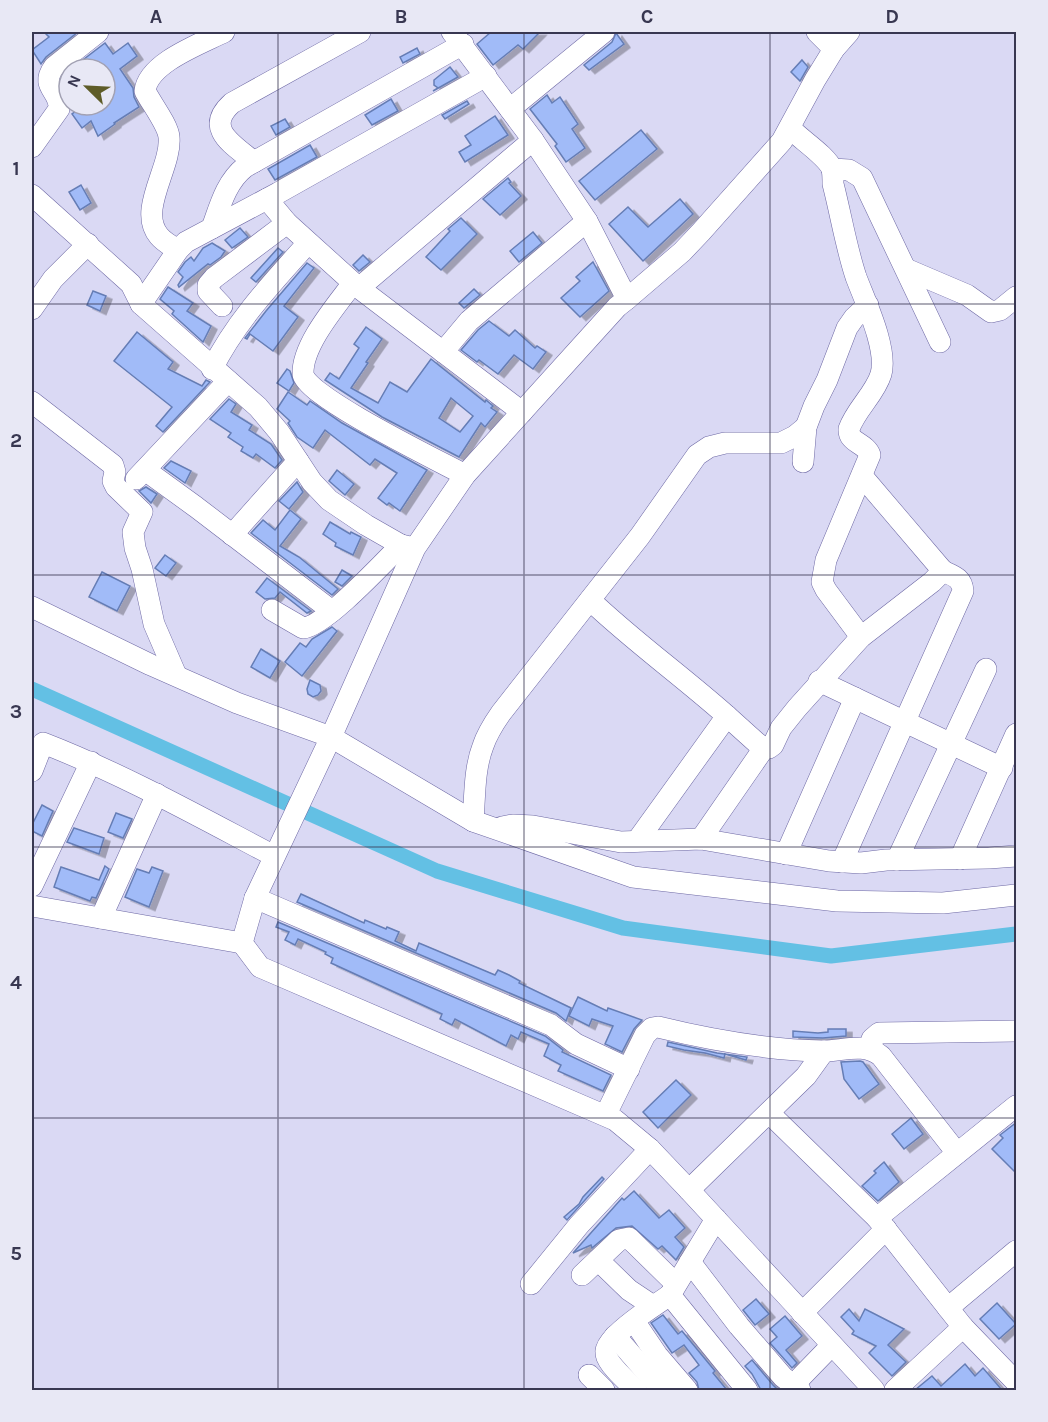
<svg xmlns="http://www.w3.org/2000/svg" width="1048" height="1422" viewBox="0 0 1048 1422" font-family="Karla,sans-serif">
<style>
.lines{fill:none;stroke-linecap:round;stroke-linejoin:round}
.canal{stroke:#63c0e4;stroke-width:15}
.building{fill:#a1bbf8;stroke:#657db5;stroke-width:1.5;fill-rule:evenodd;filter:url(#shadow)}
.minor-casing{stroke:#6d68a4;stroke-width:22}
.minor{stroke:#fff;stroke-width:21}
.grid{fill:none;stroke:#383751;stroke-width:1.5;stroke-opacity:0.55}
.neatline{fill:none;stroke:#383751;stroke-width:2}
.grid-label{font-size:20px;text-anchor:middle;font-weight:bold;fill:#383751}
</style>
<defs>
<filter id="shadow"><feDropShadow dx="6" dy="3.5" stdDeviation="0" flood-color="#0004"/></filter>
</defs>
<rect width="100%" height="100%" fill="#dad9f4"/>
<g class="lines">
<path class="canal" d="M32,689L437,871L623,928L831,956L1016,934"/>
</g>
<g class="building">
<path d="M44,32H78L46,57L41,64L32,50L49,37Z"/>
<path d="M491,32H540L523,49L518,45L493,65L477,44Z"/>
<path d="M616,33L624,44L589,70L584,65L612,42Z"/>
<path d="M105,43L113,54L128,43L137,56L120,69L133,88L134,97L139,107L114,123L115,124L98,136L91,121L82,128L72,114L84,105H105V69H77L75,66Z"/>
<path d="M417,48L420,54L403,63L400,57Z"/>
<path d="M802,60L808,67L800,81L791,72Z"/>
<path d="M450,67L458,77L433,91L438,88L434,85V80Z"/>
<path d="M547,95L552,103L560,97L578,124L572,129L585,148L566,162L555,146L557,144L530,109Z"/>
<path d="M391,99L398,111L372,125L365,115Z"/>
<path d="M467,101L469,104L445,119L442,115Z"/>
<path d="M495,116L508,135L465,162L459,152L471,145L465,136Z"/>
<path d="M285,119L290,127L276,135L271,126Z"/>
<path d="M641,130L657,149L595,200L579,181Z"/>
<path d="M310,145L317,157L275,180L268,169Z"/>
<path d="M508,178L511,182L509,183L521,196L500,215L483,199Z"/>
<path d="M81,185L91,203L80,210L69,192Z"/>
<path d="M680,199L693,214L643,261L609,224L628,207L648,227Z"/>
<path d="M461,218L477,234L441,270L426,257L450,231L448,229Z"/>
<path d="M240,228L248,237L232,248L225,240Z"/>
<path d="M533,232L542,243L519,262L510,251Z"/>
<path d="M212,243L225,251L221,257L210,265L208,264L179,287L178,285L183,277L178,272L185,262L191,257L194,261L203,248Z"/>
<path d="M278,248L283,252L256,282L251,278Z"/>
<path d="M363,255L370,262L359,271L353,265Z"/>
<path d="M593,262L609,291L580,317L561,298L580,281L576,277Z"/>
<path d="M307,263L314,268L284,306L298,317L273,351L250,334L247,339L245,338L266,311Z"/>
<path d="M168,287L193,303L187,311L211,326L203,342L172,314L174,311L160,299Z"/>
<path d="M474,289L480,295L464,308L459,303Z"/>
<path d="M93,291L106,296L100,311L87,305Z"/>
<path d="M489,321L509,336L515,330L535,348L537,346L546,352L533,369L514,355L498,374L479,360L477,362L461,350L478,330Z"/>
<path d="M366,327L382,339L366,362L368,363L351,388L378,403L390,382L407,392L431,359L485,402L486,400L493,406L491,408L497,412L485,427L481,423L459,457L382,417L325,380L330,373L339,379L359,348L354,344ZM451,398L473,416L460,432L439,418Z"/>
<path d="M137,332L173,362L168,369L202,386L206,380L210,382L163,432L156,426L172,407L114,361Z"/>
<path d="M287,369L290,371L294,383L289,391L277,383Z"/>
<path d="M288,392L307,405L310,401L342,423L427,470L400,511L389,503L387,505L378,498L397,473L375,459L370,465L325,430L313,448L297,437L288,423L290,421L277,409Z"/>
<path d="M229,399L236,404L231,412L252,425L249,430L271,444L282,460L275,468L256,454L253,458L241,451L243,447L228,437L231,433L210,419Z"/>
<path d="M171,461L191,471L185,483L164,468Z"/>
<path d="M337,470L354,484L345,495L329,481Z"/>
<path d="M297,482L303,492L289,509L279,501Z"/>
<path d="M146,487L157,494L151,503L139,491Z"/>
<path d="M290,510L301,519L280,546L299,557L338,589L332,595L251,533L263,520L275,530Z"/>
<path d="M330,522L350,534L351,532L361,537L353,555L335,546L336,543L323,534Z"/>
<path d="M165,555L176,563L166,576L155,568Z"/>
<path d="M342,570L352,576L342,586L335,582Z"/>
<path d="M102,572L130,586L117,611L89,597Z"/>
<path d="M267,578L311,611L307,613L280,592L275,598L265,599L256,592Z"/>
<path d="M332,627L337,631L302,676L285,662L300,643L306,647L312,639Z"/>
<path d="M261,649L280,661L270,678L251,667Z"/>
<path d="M310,680L320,685L321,691L318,695L313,697L308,694L307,689Z"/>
<path d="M42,805L53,811L42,836L32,831V825Z"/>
<path d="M116,813L132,819L123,838L108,832Z"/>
<path d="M74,828L104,838L99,854L67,842Z"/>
<path d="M105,866L109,869L96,898L92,897L90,901L54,887L61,867L99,880Z"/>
<path d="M152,867L163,871L149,907L125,897L137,869L149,873Z"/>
<path d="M301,894L364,923L365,920L386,929L387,927L399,932L395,941L416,951L419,943L495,975L498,970L509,975L520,981L519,983L571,1008L566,1021L556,1013L297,902Z"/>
<path d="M278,922L545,1036L563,1050L562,1052L611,1075L603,1091L558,1071L561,1065L544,1056L549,1044L521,1032L518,1039L511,1035L506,1046L455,1019L452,1025L440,1019L442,1014L331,963L333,958L325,954L326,952L298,939L295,945L285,940L289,932L276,927Z"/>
<path d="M578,997L607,1011L608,1008L642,1020L634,1029L622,1052L605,1044L613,1026L592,1019L589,1026L569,1016Z"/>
<path d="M828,1029H846V1036L823,1038L793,1037V1031L818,1033L828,1032Z"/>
<path d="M668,1042L717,1053L747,1057L746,1060L725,1054L724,1058L705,1053L684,1050L667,1046Z"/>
<path d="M860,1061L863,1062L879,1084L859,1099L844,1079L841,1062Z"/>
<path d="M676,1080L691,1095L658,1128L643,1112Z"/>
<path d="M911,1118L923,1134L904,1149L892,1134Z"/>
<path d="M1017,1122V1174L992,1149L1003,1138L1000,1135Z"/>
<path d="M884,1162L899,1182L878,1201L862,1186L876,1173L874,1171Z"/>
<path d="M602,1177L604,1179L567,1220L564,1217L579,1204L583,1197Z"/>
<path d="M634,1191L659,1218L669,1210L685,1228L675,1237L684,1247L676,1260L662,1246L658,1249L632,1226L616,1228L592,1248L591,1245L573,1253L622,1198L624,1200Z"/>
<path d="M756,1299L769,1314L755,1325L743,1310Z"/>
<path d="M997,1303L1016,1324L999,1339L980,1319Z"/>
<path d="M849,1309L859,1321L865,1309L904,1329L888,1345L906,1362L892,1376L869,1353L876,1346L852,1334L854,1331L841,1317Z"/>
<path d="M663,1315L678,1334L682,1331L715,1371L713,1373L727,1390H699L697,1382L689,1373L699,1365L684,1345L672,1353L651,1323Z"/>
<path d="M785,1316L802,1336L786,1350L797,1363L792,1368L770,1343L777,1337L770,1329Z"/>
<path d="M752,1360L773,1385L776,1388L773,1390H761L752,1374L745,1366Z"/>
<path d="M965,1364L975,1376L983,1368L1002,1390H915L932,1376L941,1386Z"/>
</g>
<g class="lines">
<g class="minor-casing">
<g id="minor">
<path d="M452,32L533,140L587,221L627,299L617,307L465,475L415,548L331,737L473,821L633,877L837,901L943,903L1016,895"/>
<path d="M817,32L834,49"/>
<path d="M510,109L604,32"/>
<path d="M790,128C800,139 827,156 832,169C833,173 833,179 833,184C841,215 846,247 856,277C865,301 888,349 881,374C875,394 856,409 849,429C848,443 866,443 870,455L826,560L822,582L826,590L861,637"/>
<path d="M32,147L59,109C61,91 39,87 54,67L98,32"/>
<path d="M254,162C234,145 203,129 232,103L360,32"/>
<path d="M832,169L849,170L862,178L940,342"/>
<path d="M32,195L131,284L141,304L258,407L279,432L312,482L329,500L366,525L401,545"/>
<path d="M267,199L287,223L359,288L522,412"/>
<path d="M212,228C220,206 226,182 245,167L463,44"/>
<path d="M178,250C171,246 164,242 159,236C137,210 172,167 169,137C168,125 151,103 145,91C148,63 200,44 224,32"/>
<path d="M906,269L967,295L991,312L1000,310L1016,297"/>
<path d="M353,283C336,306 302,345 303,374C305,396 441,462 465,475"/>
<path d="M359,288L533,140"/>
<path d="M627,299L682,252L701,232L782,141L815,80L834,49L849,32"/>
<path d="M141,304L178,250L186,242L278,193L486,76"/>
<path d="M222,306L208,291V285L214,278L287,223"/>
<path d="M32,309L53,279L88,244"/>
<path d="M443,352L469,321L587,221"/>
<path d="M212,369C236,321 273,282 308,243"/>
<path d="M32,402L113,465L115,472L113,481L116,487L142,512L133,532L135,548L142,569L154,624L176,675"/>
<path d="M803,462L806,427L814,406L827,380L847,328L854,318L868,305"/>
<path d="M145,470L196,507L332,611"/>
<path d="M136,479L228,381"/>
<path d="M232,535L298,461"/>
<path d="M590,600C633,641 682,676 727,716"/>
<path d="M32,607L151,665L237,703L331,737L255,898L242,943L260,967L615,1120L650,1149L689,1190L874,1390"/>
<path d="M272,610L303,628C324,627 384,562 401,545L414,548"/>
<path d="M819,681L1002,768"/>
<path d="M32,771L43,743C123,774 198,816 274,856"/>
<path d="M473,821C475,797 474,769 483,746C487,734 494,723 501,713L640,536L697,455L709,447L725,443H781L795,436L806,427"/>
<path d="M502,827L513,825L533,826L621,842L701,839L829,861L861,863L886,860L989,858L1016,856"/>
<path d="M701,839L764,748"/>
<path d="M637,841L727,716L757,743L764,748H769L773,745L781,728L797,708L861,637L932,582L943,571L862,476"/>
<path d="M786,854L855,698"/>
<path d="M960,859L1016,734"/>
<path d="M897,860L986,669"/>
<path d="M842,862L963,591C962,578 954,576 943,571"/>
<path d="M32,886L91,762"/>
<path d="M255,898L551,1025L576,1044L629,1069"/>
<path d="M32,906L242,943"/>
<path d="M101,918L157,794"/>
<path d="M869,1049L872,1039L879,1033L1016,1031"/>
<path d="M769,1113L877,1218L963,1327L1016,1382"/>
<path d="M606,1114L645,1035L652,1028L658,1027C711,1040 768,1050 823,1051C843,1051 864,1042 881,1056L957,1153"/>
<path d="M689,1190L806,1076L824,1051"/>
<path d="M877,1218L1016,1106"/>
<path d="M716,1219L670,1295L747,1390"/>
<path d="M598,1260L629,1290L653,1306"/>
<path d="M690,1262L739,1326L783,1377L800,1390"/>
<path d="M582,1275L619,1240L629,1238L676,1284"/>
<path d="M531,1284L579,1225L650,1149"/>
<path d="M948,1308L1016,1251"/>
<path d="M802,1313L886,1229"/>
<path d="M634,1321L657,1355L687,1390"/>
<path d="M615,1336L662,1390"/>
<path d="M589,1375L604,1390"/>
<path d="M795,1386L801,1377L832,1345"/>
<path d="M636,1390C628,1382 608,1365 606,1354C602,1338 657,1304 670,1295"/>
<path d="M895,1390L963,1327"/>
</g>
</g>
<use href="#minor" class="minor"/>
</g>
<path class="grid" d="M278,32V1390M524,32V1390M770,32V1390M32,304H1016M32,575H1016M32,847H1016M32,1118H1016"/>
<rect width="1048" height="1422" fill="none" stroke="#e8e8f5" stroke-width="66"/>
<g transform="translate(87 87) rotate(294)"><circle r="28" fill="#e8e8f5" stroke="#a2a1b3" stroke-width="1.5"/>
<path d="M0-4.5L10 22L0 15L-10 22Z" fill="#5e5c28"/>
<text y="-9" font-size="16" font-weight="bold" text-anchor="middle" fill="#383751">N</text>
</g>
<rect x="33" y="33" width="982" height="1356" class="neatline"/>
<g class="grid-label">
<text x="156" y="23">A</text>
<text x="401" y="23">B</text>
<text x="647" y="23">C</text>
<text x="892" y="23">D</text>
<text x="16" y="175">1</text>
<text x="16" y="447">2</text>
<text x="16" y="718">3</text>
<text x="16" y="989">4</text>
<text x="16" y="1260">5</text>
</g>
</svg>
